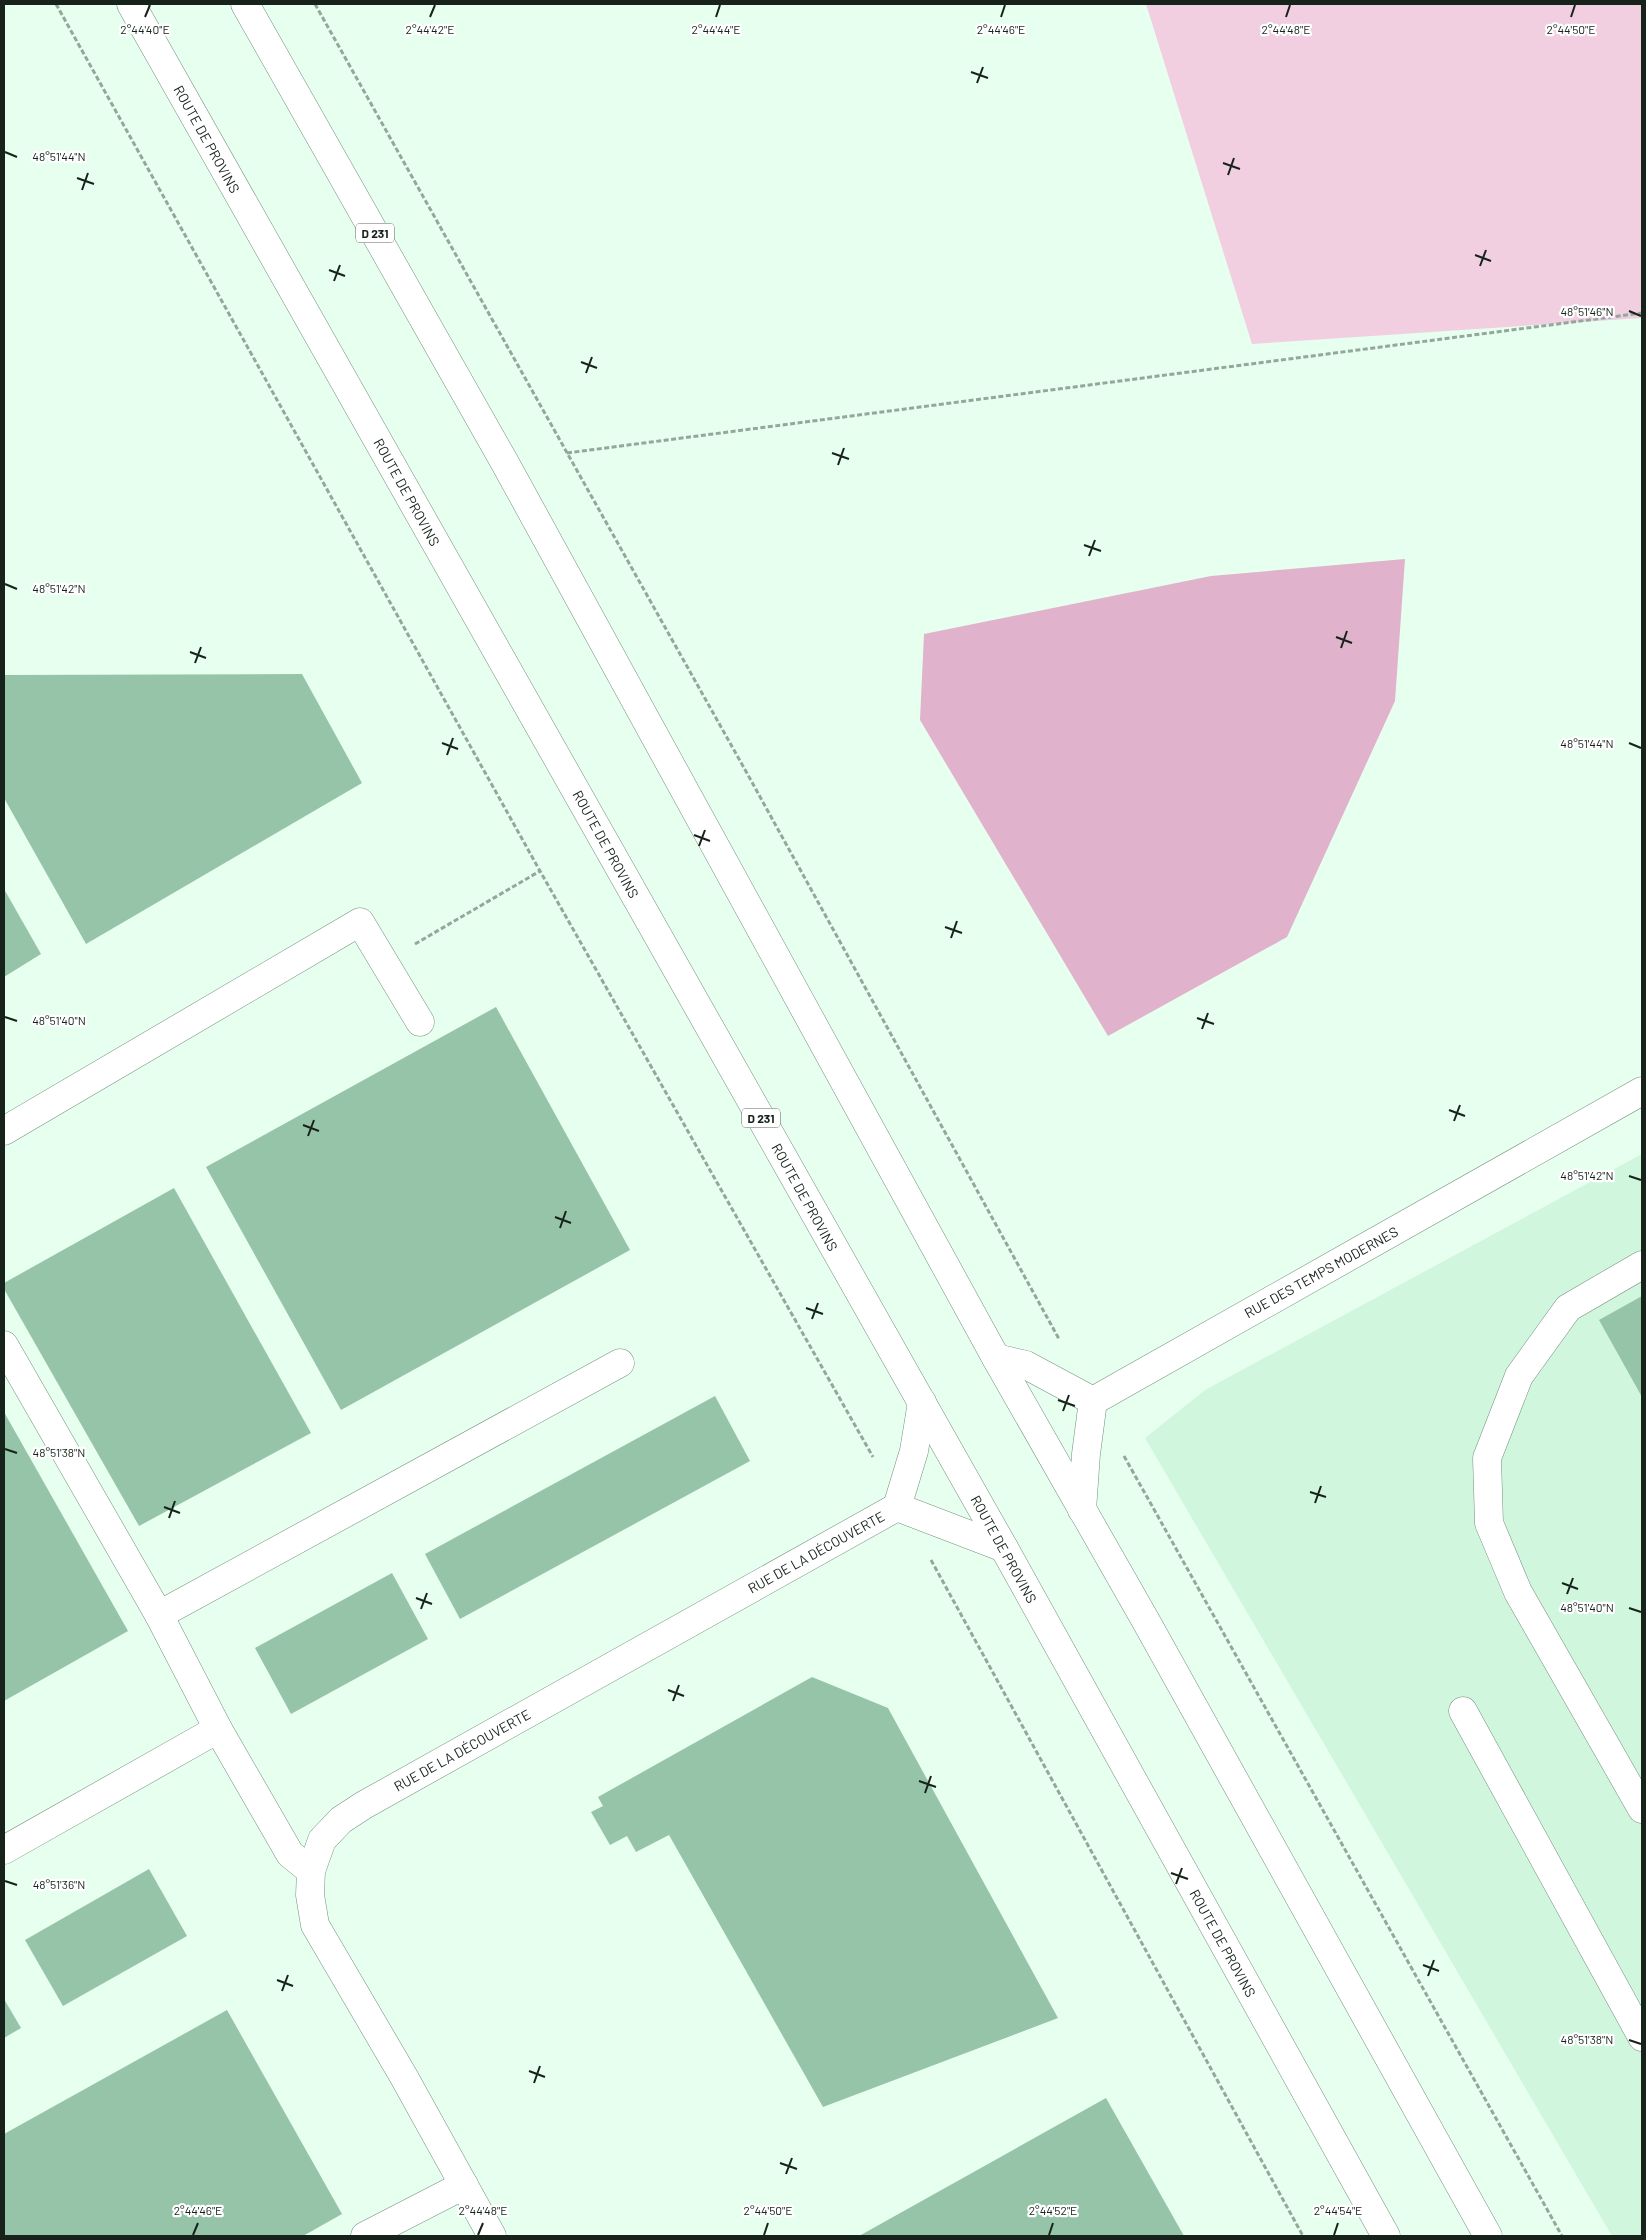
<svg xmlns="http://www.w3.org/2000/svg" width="1646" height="2240" viewBox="0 0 1646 2240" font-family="Barlow,sans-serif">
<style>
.built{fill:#d0f6de}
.green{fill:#f1cfe1}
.water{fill:#e1b2cb}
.building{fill:#96c4a8}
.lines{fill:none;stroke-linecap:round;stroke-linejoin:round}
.minor-casing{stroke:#74907f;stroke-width:29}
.major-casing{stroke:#74907f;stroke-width:29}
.path{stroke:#94a79b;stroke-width:3;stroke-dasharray:5 2.5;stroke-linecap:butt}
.minor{stroke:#fff;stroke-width:28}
.major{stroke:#fff;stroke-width:28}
.ticks{fill:none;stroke:#17221b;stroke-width:2}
.labels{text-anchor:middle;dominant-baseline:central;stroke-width:4.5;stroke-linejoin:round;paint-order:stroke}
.shield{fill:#fff;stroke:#5d645f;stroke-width:1}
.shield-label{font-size:12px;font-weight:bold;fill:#17221b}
.street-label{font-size:14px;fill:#17221b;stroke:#fff}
.ticks-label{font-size:12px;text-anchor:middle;fill:#17221b;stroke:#fff;stroke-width:4.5;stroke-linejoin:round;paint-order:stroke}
</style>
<rect width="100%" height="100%" fill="#e7ffef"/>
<path class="built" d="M1642,1154V2236H1612L1145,1438L1205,1390Z"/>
<path class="green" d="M1146,4H1642V318L1252,344Z"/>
<path class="water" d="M1405,559L1395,701L1287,937L1108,1036L920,720L924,634L1211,576Z"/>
<g class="building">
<path d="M302,674L362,783L86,944L4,798V675Z"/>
<path d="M4,889L41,954L4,977Z"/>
<path d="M496,1007L630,1250L341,1410L206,1167Z"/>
<path d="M174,1188L311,1433L139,1526L4,1289V1283Z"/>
<path d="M1642,1296V1397L1599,1320Z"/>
<path d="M715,1396L750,1461L460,1619L425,1554Z"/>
<path d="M4,1412L128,1631L4,1701Z"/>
<path d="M392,1573L428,1639L291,1714L255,1648Z"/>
<path d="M812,1677L888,1708L1058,2018L823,2107L669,1835L636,1852L627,1836L610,1845L591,1812L603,1806L598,1797Z"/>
<path d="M149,1869L187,1936L63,2006L25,1940Z"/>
<path d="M4,1999L21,2028L4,2038Z"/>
<path d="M227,2010L342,2214L303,2236H4V2134Z"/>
<path d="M1106,2098L1184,2236H859Z"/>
</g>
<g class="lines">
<g class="minor-casing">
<g id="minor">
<path d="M4,1131L360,922L420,1022"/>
<path d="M1642,1265L1568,1308L1519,1376L1487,1458L1489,1523L1518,1592L1642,1809"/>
<path d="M4,1345L159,1615L218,1729L290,1854L311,1871"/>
<path d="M996,1358L1026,1365L1093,1401"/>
<path d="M1093,1401L1642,1091"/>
<path d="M897,1507L914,1451L922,1402"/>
<path d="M1082,1510L1086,1454L1093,1401"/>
<path d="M159,1615L620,1363"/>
<path d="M1463,1711L1642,2037"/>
<path d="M4,1850L218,1729"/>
<path d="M365,2236L464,2185"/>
<path d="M492,2236L404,2077L315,1925L310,1895L311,1871L322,1840L341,1820L364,1805L897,1507L1004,1548"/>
</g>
</g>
<g class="major-casing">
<g id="major">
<path d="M131,4L1004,1548L1386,2236"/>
<path d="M245,4L505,463L996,1358L1147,1623L1488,2236"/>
</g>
</g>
<g class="path">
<path d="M56,4L540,871L873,1457"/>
<path d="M315,4L748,775L1059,1339"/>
<path d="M567,453L1642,313"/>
<path d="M415,944L540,871"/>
<path d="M1124,1456L1562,2236"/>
<path d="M931,1560L1303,2236"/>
</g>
<use href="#minor" class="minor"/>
<use href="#major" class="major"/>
</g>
<path class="ticks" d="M145,17L150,5M430,17L435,5M716,17L720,5M1001,17L1005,5M1286,17L1290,5M1571,17L1575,5M971,72L988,78M977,83L983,67M5,152L17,157M1223,163L1240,169M1228,175L1234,158M77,178L94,184M82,190L88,173M1475,255L1491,261M1480,266L1486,250M329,270L345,276M334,281L340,265M1629,311L1641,316M581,362L597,368M586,373L592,357M832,453L849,459M838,465L844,448M1084,545L1101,551M1089,556L1095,540M5,584L17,589M1336,637L1352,643M1341,648L1347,631M190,652L206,658M195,663L201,647M442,743L458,749M1629,743L1641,748M447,755L453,738M694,835L710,841M699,846L705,830M945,927L962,933M951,938L957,921M5,1017L17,1021M1197,1018L1214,1024M1202,1029L1208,1013M1449,1110L1465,1116M1454,1121L1460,1105M303,1125L319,1131M308,1136L314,1120M1629,1176L1641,1180M555,1217L571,1223M560,1228L566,1211M806,1308L823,1314M812,1319L818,1303M1058,1400L1075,1406M1063,1411L1069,1395M5,1449L17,1453M1310,1492L1326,1497M1315,1503L1321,1486M164,1507L180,1513M169,1518L175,1501M1562,1583L1578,1589M1567,1594L1573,1578M416,1598L432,1604M1629,1608L1641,1612M421,1609L427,1593M668,1690L684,1696M673,1701L679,1685M919,1781L936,1787M925,1793L931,1776M1171,1873L1188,1879M5,1881L17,1885M1176,1884L1182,1868M1423,1965L1439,1971M1428,1976L1434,1960M277,1980L293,1986M282,1991L288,1975M1629,2040L1641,2044M529,2071L545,2077M534,2083L540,2066M780,2163L797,2169M786,2174L792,2158M193,2235L198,2223M478,2235L483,2223M764,2235L768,2223M1049,2235L1053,2223M1334,2235L1338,2223"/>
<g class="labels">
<g class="shield">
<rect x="356" y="223.5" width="38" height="19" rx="4"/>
<rect x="742" y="1108.5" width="38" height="19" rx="4"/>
</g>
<g class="shield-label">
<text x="375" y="233">D 231</text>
<text x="761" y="1118">D 231</text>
</g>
<g class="street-label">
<text transform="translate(207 139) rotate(61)">ROUTE DE PROVINS</text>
<text transform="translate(407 492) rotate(61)">ROUTE DE PROVINS</text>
<text transform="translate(606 844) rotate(61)">ROUTE DE PROVINS</text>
<text transform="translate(805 1197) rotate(61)">ROUTE DE PROVINS</text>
<text transform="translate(1321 1272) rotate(-29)">RUE DES TEMPS MODERNES</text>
<text transform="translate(1004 1549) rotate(61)">ROUTE DE PROVINS</text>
<text transform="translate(816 1552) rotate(-29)">RUE DE LA DÉCOUVERTE</text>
<text transform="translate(462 1750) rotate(-29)">RUE DE LA DÉCOUVERTE</text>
<text transform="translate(1223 1943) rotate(61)">ROUTE DE PROVINS</text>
</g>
</g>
<g class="ticks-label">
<text x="430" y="34">2°44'42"E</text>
<text x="145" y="34">2°44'40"E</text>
<text x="716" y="34">2°44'44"E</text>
<text x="1001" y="34">2°44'46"E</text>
<text x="1286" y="34">2°44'48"E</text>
<text x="1571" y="34">2°44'50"E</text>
<text x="59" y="161">48°51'44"N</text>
<text x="1587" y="316">48°51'46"N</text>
<text x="59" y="593">48°51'42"N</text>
<text x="1587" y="748">48°51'44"N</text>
<text x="59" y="1025">48°51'40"N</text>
<text x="1587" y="1180">48°51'42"N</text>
<text x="59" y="1457">48°51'38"N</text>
<text x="1587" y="1612">48°51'40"N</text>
<text x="59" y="1889">48°51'36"N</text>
<text x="1587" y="2044">48°51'38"N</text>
<text x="198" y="2215">2°44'46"E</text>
<text x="483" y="2215">2°44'48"E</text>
<text x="768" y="2215">2°44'50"E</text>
<text x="1053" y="2215">2°44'52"E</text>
<text x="1338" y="2215">2°44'54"E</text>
</g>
<rect width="1646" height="2240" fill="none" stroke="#17221b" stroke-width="10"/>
</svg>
